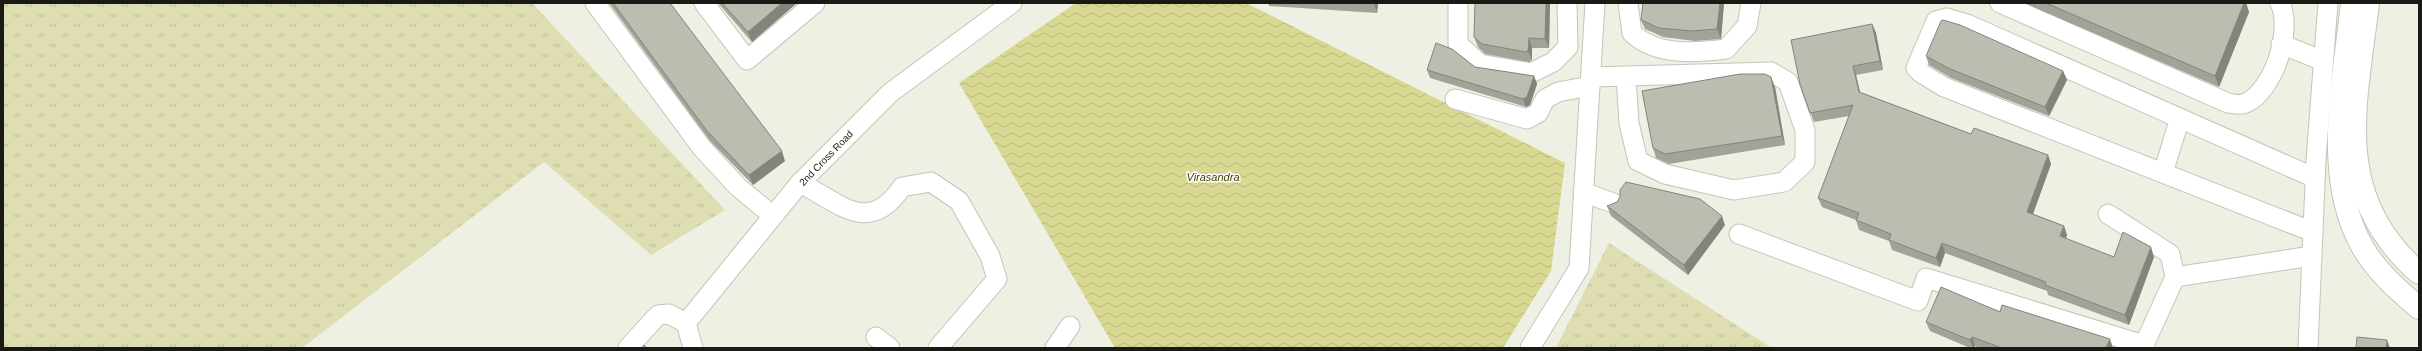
<svg xmlns="http://www.w3.org/2000/svg" width="2422" height="351" viewBox="0 0 2422 351" font-family="Arial,sans-serif">
<style>
.grass{fill:url(#grass-tufts)}
.water{fill:url(#water-waves)}
.lines{fill:none;stroke-linecap:round;stroke-linejoin:round}
.minor-casing{stroke:#c4c4b8;stroke-width:21}
.highway-casing{stroke:#c4c4b8;stroke-width:24}
.minor{stroke:#fff;stroke-width:19}
.highway{stroke:#fff;stroke-width:22}
.wall{fill:#a2a398}
.shaded-wall{fill:#84847c}
.building{fill:#bcbdb1;stroke:#84847c}
.labels{text-anchor:middle;dominant-baseline:central;stroke-width:3;stroke-linejoin:round;paint-order:stroke}
.street-label{font-size:10px;fill:#191915;stroke:#fff}
.water-label{font-size:11px;font-style:italic;fill:#3e3c03;stroke:#fff}
</style>
<defs>
<pattern id="grass-tufts" width="24" height="20" patternUnits="userSpaceOnUse"><rect width="24" height="20" fill="#dedeb2"/><path d="M3 7l-1-3M5 7V3M7 7l1-3M15 17l-1-3M17 17v-4M19 17l1-3" fill="none" stroke="#bebe98"/></pattern>
<pattern id="water-waves" width="16" height="10" patternUnits="userSpaceOnUse"><rect width="16" height="10" fill="#d8d892"/><path d="M0 5q4-4 8 0t8 0" fill="none" stroke="#b9b97d"/></pattern>
</defs>
<rect width="100%" height="100%" fill="#eff0e4"/>
<g class="grass">
<path d="M3,3H532L725,210L651,255L544,162L302,348H3Z"/>
<path d="M1609,243L1772,348H1556Z"/>
</g>
<path class="water" d="M1076,3H1246L1565,163L1551,271L1503,348H1115L959,83Z"/>
<g class="lines">
<g class="minor-casing">
<g id="minor">
<path d="M595,3L702,148L738,187L773,216"/>
<path d="M704,3L747,60L815,3"/>
<path d="M1458,3V44L1480,64L1531,73L1553,62L1568,47L1567,3"/>
<path d="M1628,3L1632,33C1656,56 1695,53 1726,49L1747,26L1751,3"/>
<path d="M2000,3L2228,103C2233,104 2242,105 2246,103C2274,90 2293,30 2280,3"/>
<path d="M2281,44L2323,61"/>
<path d="M1591,77L1771,72L1788,82L1805,130V162L1784,182L1734,190L1665,174L1638,161L1629,123L1626,76"/>
<path d="M1455,99L1527,119L1538,113L1545,99L1558,92L1590,86"/>
<path d="M2163,173L2180,118"/>
<path d="M800,183C841,204 869,236 902,187L931,182L959,201L990,256L997,279L938,348"/>
<path d="M1583,192L1613,203"/>
<path d="M2108,214L2170,254L2175,277L2312,256"/>
<path d="M2313,232L1944,87L1921,73L1916,68L1936,21L1947,18L1967,24L2315,178"/>
<path d="M1739,234L1918,301L1926,278L2144,345L2175,277"/>
<path d="M686,323L800,183L890,93L1012,3"/>
<path d="M686,323L693,348"/>
<path d="M876,337L890,348"/>
<path d="M628,348L658,315L669,314L686,323"/>
<path d="M1055,348L1070,326"/>
<path d="M1530,348L1579,268L1595,3"/>
<path d="M2308,348L2316,160L2328,3"/>
</g>
</g>
<g class="highway-casing">
<g id="highway">
<path d="M2352,3C2344,80 2322,178 2363,248C2377,272 2398,290 2419,308"/>
<path d="M2368,3C2356,106 2330,195 2419,273"/>
</g>
</g>
<use href="#minor" class="minor"/>
<use href="#highway" class="highway"/>
</g>
<g class="wall">
<path d="M609,3H670L785,161L753,185L710,141Z"/>
<path d="M718,3H797L752,42Z"/>
<path d="M1268,3H1378L1377,13L1269,6Z"/>
<path d="M1475,3H1550L1549,48H1532V60L1529,62L1485,54L1478,47L1474,37Z"/>
<path d="M1643,3H1724L1721,39L1695,41L1663,37L1645,29L1641,20Z"/>
<path d="M2024,3H2246L2249,12L2219,87Z"/>
<path d="M1872,24L1876,33L1883,70L1856,75L1860,92L1971,134L2048,155L2051,164L2033,214L2064,226L2067,235L2066,239L2114,257H2154L2129,325L2048,295L2047,291L1945,253L1940,267L1892,250L1889,241L1859,230L1856,220L1822,207L1818,198L1849,116L1814,122L1800,84Z"/>
<path d="M1926,56L2063,71L2067,80L2049,116L1951,78L1929,65Z"/>
<path d="M1475,67L1534,76L1537,84L1530,105L1526,107L1430,78L1427,70Z"/>
<path d="M1775,87L1785,145L1669,164L1656,158L1653,148Z"/>
<path d="M1607,206L1725,225L1688,275L1611,216Z"/>
<path d="M2000,312L2113,348H1980L1975,346L1974,348H1970L1930,331L1926,322Z"/>
</g>
<g class="shaded-wall">
<path d="M782,3H797L752,42L748,32Z"/>
<path d="M1374,3H1378L1377,13Z"/>
<path d="M1546,3H1550L1549,48L1545,39Z"/>
<path d="M1720,3H1724L1721,39L1717,29Z"/>
<path d="M2244,3H2246L2249,12L2219,87L2215,76Z"/>
<path d="M1872,24L1876,33L1883,70L1880,61Z"/>
<path d="M1529,38L1532,48V60L1528,51Z"/>
<path d="M1853,66L1856,75L1862,101L1859,92Z"/>
<path d="M2063,71L2067,80L2049,116L2045,107Z"/>
<path d="M1534,76L1537,84L1530,105L1526,107L1523,99Z"/>
<path d="M1771,77L1775,87L1785,145L1782,136Z"/>
<path d="M782,151L785,161L753,185L749,175Z"/>
<path d="M2048,155L2051,164L2030,222L2027,212Z"/>
<path d="M1722,216L1725,225L1688,275L1684,265Z"/>
<path d="M2064,226L2067,235L2063,246L2060,236Z"/>
<path d="M1942,243L1945,253L1940,267L1936,258Z"/>
<path d="M2151,247L2154,257L2129,325L2125,315Z"/>
<path d="M1972,337L1975,346L1974,348H1973L1970,340Z"/>
<path d="M2110,339L2113,348H2106Z"/>
<path d="M2387,340L2390,348H2386Z"/>
</g>
<g class="building">
<path d="M613,3H670L782,151L749,175L707,131Z"/>
<path d="M722,3H782L748,32Z"/>
<path d="M1475,3H1546L1545,39L1529,38L1528,51L1526,52L1482,44L1474,37Z"/>
<path d="M1643,3H1720L1717,29L1692,31L1659,28L1641,20Z"/>
<path d="M2046,3H2244L2215,76Z"/>
<path d="M1943,20L1960,25L2063,71L2045,107L1948,68L1926,56L1941,21Z"/>
<path d="M1872,24L1880,61L1853,66L1859,92L1971,134L1974,128L2048,155L2027,212L2064,226L2060,236L2114,257L2123,232L2151,247L2125,315L2045,285L2046,282L1942,243L1936,258L1889,240L1891,234L1856,220L1859,213L1818,198L1853,105L1810,113L1800,84L1791,40Z"/>
<path d="M1436,43L1452,49L1475,67L1534,76L1527,97L1523,99L1427,70Z"/>
<path d="M1740,74H1765L1771,77L1782,136L1665,154L1653,148L1642,91Z"/>
<path d="M1626,182L1700,199L1722,216L1684,265L1607,206L1617,202L1620,197V190Z"/>
<path d="M1941,287L2000,312L2002,305L2110,339L2106,348H2002L1972,337L1970,340L1926,322Z"/>
<path d="M2357,337L2387,340L2386,348H2356Z"/>
<path d="M644,345L647,348H641Z"/>
</g>
<g class="labels">
<g class="street-label">
<text transform="translate(826 158) rotate(-46)">2nd Cross Road</text>
</g>
<g class="water-label">
<text x="1213" y="177">Virasandra</text>
</g>
</g>
<rect width="2422" height="351" fill="none" stroke="#191915" stroke-width="8"/>
</svg>
